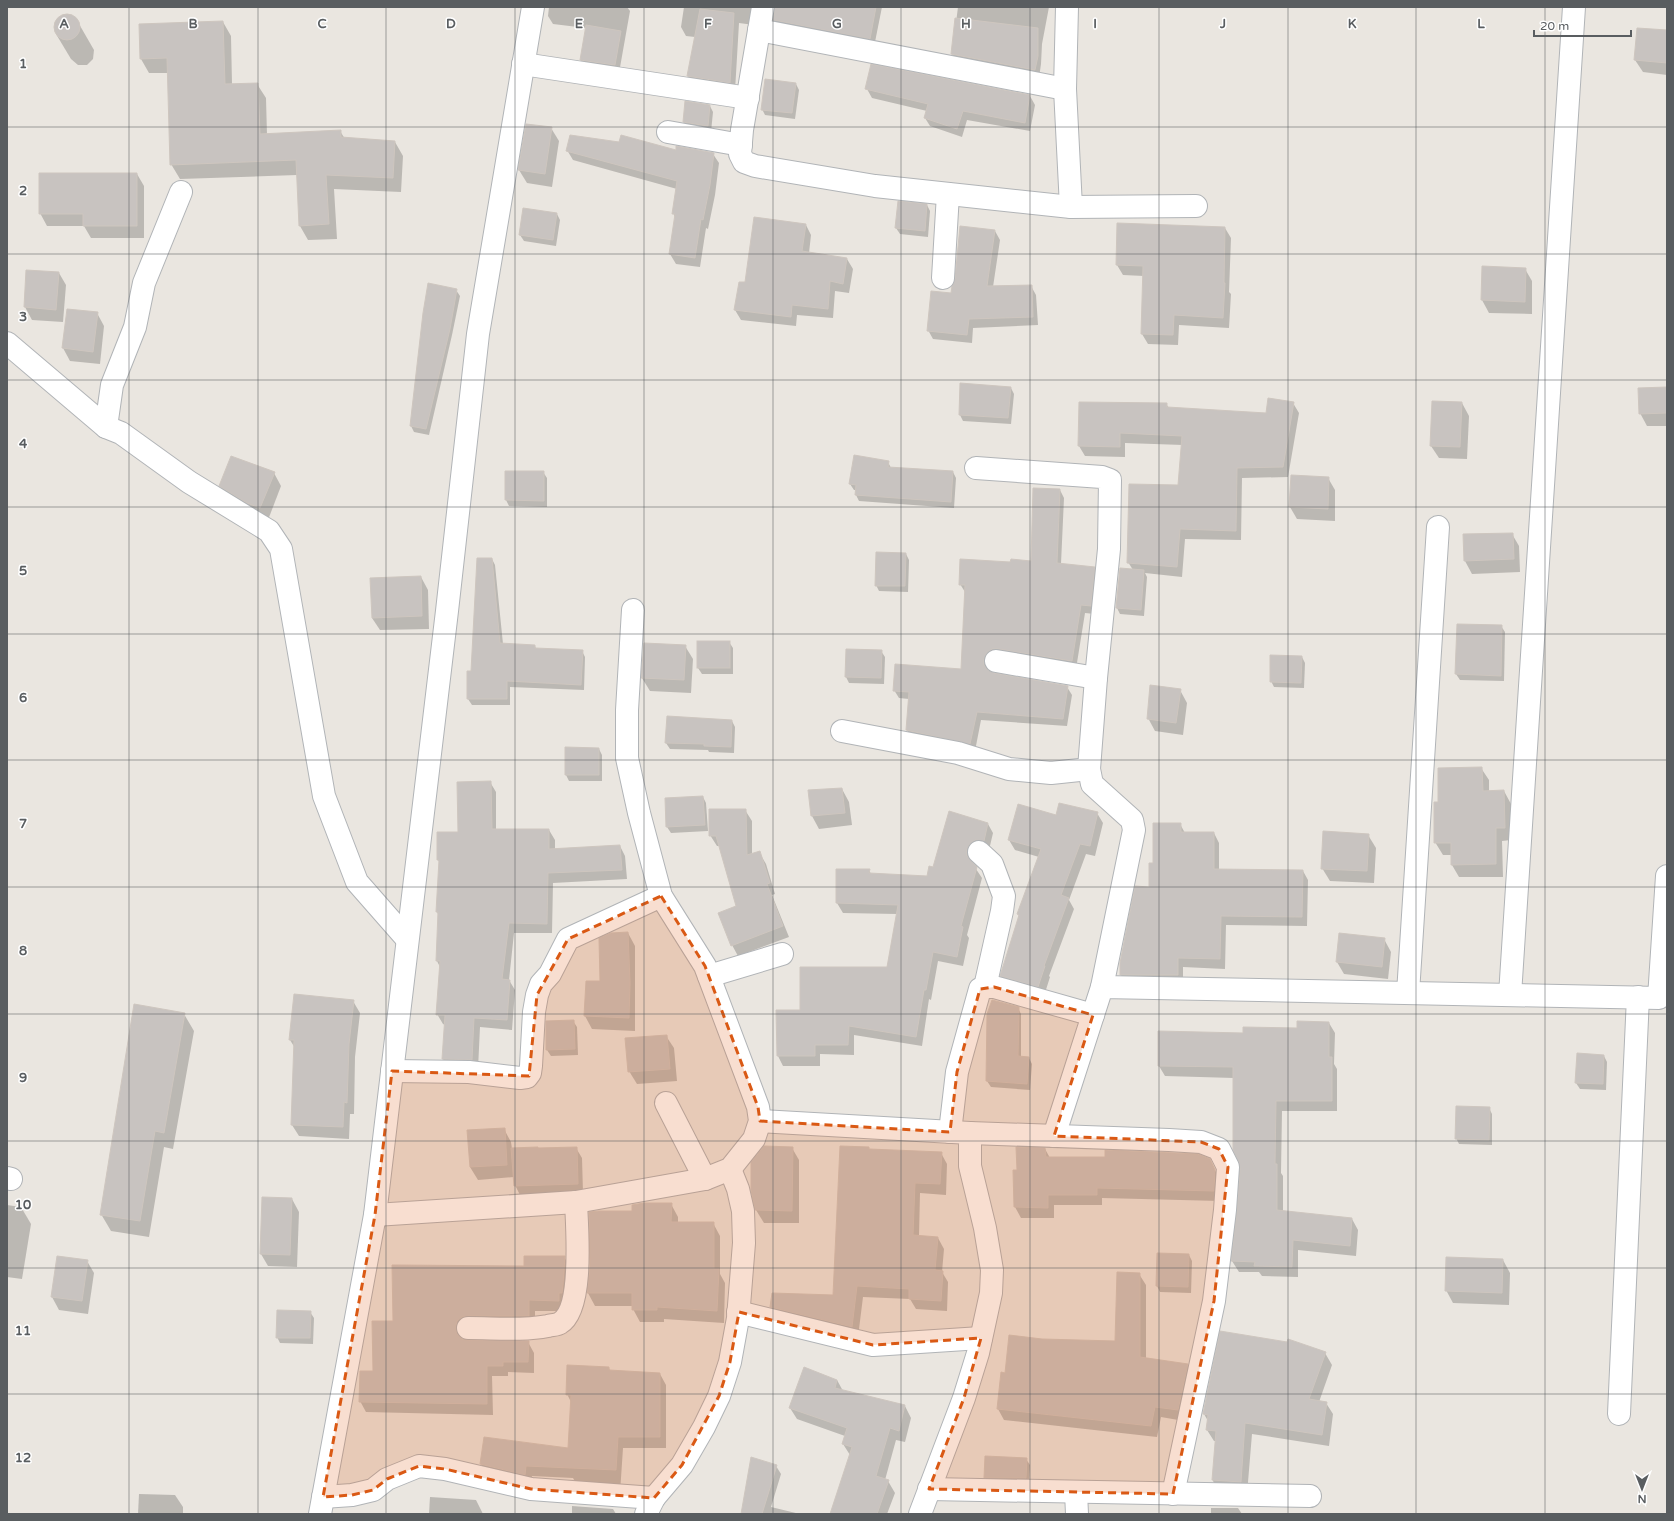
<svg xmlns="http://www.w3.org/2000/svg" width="1674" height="1521" viewBox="0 0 1674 1521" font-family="'Varela Round',sans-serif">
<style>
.shadow{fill:#0003}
.building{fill:#c8c3c0;stroke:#cec6bf}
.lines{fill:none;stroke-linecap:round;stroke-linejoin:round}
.minor-casing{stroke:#b1b4b7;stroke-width:24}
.minor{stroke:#fff;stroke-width:22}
.marked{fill:#da5914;fill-opacity:0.2;stroke:#da5914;stroke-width:3;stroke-dasharray:8 5;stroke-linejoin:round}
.grid{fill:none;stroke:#595d60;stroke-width:1;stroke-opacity:0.55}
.grid-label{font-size:13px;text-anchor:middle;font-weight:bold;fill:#595d60;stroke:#fff;stroke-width:3;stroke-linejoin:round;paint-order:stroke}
</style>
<rect width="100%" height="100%" fill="#eae6e0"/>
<g class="shadow">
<path d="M549,7H627L630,11L619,73L585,68L581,60L586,28L553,24L548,16Z"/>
<path d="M684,7H760L754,25L739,23L735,91L693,85L688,76L695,37L686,36L681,27Z"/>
<path d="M775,7H882L874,47L780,29L774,20Z"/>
<path d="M958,7H1049L1042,44L1041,64L1039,78L957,62L952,54Z"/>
<path d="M67,15L75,17L94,50L93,59L87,65H78L71,59L56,34L55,26L58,18Z"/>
<path d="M223,22L231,36L232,84H257L266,98L267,135L340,131L345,139L395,142L403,156L401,192L334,189L337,239L308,240L300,226L297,175L180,179L171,164L169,73H149L141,59Z"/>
<path d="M1667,31V75L1643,72L1635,60Z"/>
<path d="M796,84L799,90L795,119L765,115L762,109Z"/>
<path d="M867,89L1030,96L1035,105L1030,131L967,120L962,137L930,126L925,118L927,111L872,98Z"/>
<path d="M710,106L713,112L711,132L688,128L684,122Z"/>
<path d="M551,128L559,141L552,187L527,183L519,170Z"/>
<path d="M567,150L713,154L719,163L715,195L708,229L706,228L700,267L676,264L670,254L676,219L673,213L677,189L573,160Z"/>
<path d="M137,174L144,186V238H91L84,226H47L40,213Z"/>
<path d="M927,205L930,211L928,237L900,234L896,228Z"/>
<path d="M557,214L560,220L556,246L524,241L520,235Z"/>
<path d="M1118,224L1225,228L1231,238L1229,292L1231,294L1229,328L1179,325L1178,345L1148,344L1142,334L1144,276L1123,275L1117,265Z"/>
<path d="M806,225L811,235L809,253L847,259L853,269L849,293L835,291L833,318L797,315L796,326L741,320L735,310L746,283Z"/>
<path d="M995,231L1000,240L993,287L1031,286L1036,295L1038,325L973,328L972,343L933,339L928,330Z"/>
<path d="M1483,267L1525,269L1532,281V314L1489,313L1482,300Z"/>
<path d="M27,271L59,273L66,285L63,322L32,320L25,307Z"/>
<path d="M456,290L460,296L452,335L429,435L414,432L411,426Z"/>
<path d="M68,310L97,313L104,326L100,364L70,361L63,348Z"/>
<path d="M1011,388L1014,394L1011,424L963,421L960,415Z"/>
<path d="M1667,388V426H1647L1640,413Z"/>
<path d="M1293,403L1299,413L1288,477L1242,478L1241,540L1185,539L1182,577L1145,573L1147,577L1144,616L1120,614L1117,608L1133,570L1128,562L1179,486L1183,445L1125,443V457L1085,456L1079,446L1166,404L1169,408L1267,414Z"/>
<path d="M1462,403L1469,416L1467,459L1439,458L1431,446Z"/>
<path d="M888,462L891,468L953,472L956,478L954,508L859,501L856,495V490H854L850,484Z"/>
<path d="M506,472H543L547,478V507L509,506L506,500Z"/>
<path d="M274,473L281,486L268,520L228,499L220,486Z"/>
<path d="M1328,478L1335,490V521L1297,519L1290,507Z"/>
<path d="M1060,490L1064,498L1061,564L1094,568L1099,576L1095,614L1085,613L1076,669L988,667V672L993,674L1067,687L1072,695L1067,726L981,720L975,751L911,738L907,730L909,699L899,698L894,690L962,670L965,592L960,584L1011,563L1032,562Z"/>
<path d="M1512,534L1519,546L1520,572L1472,574L1465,561L1464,535Z"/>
<path d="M906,554L909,560L908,592L879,591L876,585Z"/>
<path d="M492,559L495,565L503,644L535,646L536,649L582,651L585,657L584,690L510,687V705H472L468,699V672H472Z"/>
<path d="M421,577L428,590L429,629L380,630L372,618Z"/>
<path d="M1501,626L1505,632L1504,681L1460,680L1456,674Z"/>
<path d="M729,642L733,648V674H702L698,668Z"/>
<path d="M644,644L685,646L693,659L691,693L650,691L642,678Z"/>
<path d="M881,651L885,657L884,684L849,683L846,677Z"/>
<path d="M1302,657L1305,663L1304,688L1274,687L1271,681Z"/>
<path d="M1180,690L1187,703L1183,735L1155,731L1148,718Z"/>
<path d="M732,721L735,727L734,753L709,752L708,750L670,749L666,743Z"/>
<path d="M599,749L602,755V781H569L566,775Z"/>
<path d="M1481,768L1489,780V792L1504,791L1511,804V840L1502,841L1503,877H1459L1452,865V855H1443L1435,842L1439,803Z"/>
<path d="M490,782L496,792V830H549L555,840V849L620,846L625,856L627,879L553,883L552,933H514L509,980L515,990L512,1030L480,1027L478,1069H449L443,1059L445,1025L443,1024L437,1014L440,967L437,961L439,916L437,912L440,863L438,860L459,833Z"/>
<path d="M842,789L849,802L852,825L819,829L812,816L809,791Z"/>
<path d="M703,797L706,803L708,831L671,833L667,827Z"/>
<path d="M745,810L752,821V855L759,852L766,864L775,894L772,895L789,937L738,956L732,945L738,907L721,846H717L710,835Z"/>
<path d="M1097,813L1103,823L1095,856L1086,854L1069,900L1074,909L1049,976L1050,977L1044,996L1007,986L1001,976L1019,916L1018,914L1039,857L1015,850L1009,840L1057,816Z"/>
<path d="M988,824L993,833L989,850L972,859V863L982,878L967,935L969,938L963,966L938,961L931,1000L929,999L922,1046L854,1035V1055L820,1054V1066H783L778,1056L801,1011L887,968L897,914L843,913L837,903L869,870L871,874L928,877L933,868Z"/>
<path d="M1180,824L1185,833H1214L1219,843V870L1303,871L1308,880L1307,926L1226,925L1225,969L1183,967V984H1127L1121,975L1150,889L1154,864Z"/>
<path d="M1368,835L1376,848L1374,883L1330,881L1322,868Z"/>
<path d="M628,933L635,946V1031L592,1029L585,1016Z"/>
<path d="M1384,939L1391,952L1388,979L1344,974L1337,962Z"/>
<path d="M353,1001L360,1013L355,1057L354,1114H350L349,1139L299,1136L292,1125L295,1048L290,1040Z"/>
<path d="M1018,1008L1021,1014V1058H1029L1032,1064L1030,1090L991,1087L987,1081Z"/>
<path d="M184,1014L194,1031L173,1149L164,1147L149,1237L111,1231L101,1214Z"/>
<path d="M573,1021L577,1027L578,1055L551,1056L547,1050V1022Z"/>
<path d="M1329,1023L1335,1033L1334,1064L1337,1069V1111H1282L1281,1173L1283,1176V1212L1352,1219L1358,1230L1356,1256L1298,1250V1277L1262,1276L1259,1272H1239L1232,1261L1241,1168L1234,1078L1165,1076L1159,1066L1244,1034L1297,1029Z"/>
<path d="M666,1036L674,1048L677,1081L637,1084L629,1071Z"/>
<path d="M1604,1056L1607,1062L1606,1090L1580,1089L1576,1083Z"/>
<path d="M1489,1108L1492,1114V1145L1459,1144L1456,1138Z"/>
<path d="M504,1129L511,1142L512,1149L576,1148L582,1158L583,1193L520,1195L515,1185L514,1177L478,1180L470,1167Z"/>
<path d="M792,1148L799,1160V1223H764L756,1210Z"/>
<path d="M1045,1149L1050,1158L1209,1160L1221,1181L1220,1201L1102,1198V1205H1054V1218H1021L1015,1207L1018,1171Z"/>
<path d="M870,1150L941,1153L947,1164L946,1195L920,1193L919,1236L938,1238L944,1249L942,1272L948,1282L947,1311L916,1309L910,1299L863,1297L858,1337L777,1317L771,1307L833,1296Z"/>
<path d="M292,1199L299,1212L297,1267L268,1266L261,1254Z"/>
<path d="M671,1204L678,1217V1223H713L720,1236V1274L725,1283L724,1323L664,1319V1322H640L633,1309V1306H595L588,1293L591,1267L633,1212Z"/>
<path d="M7,1205L21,1207L31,1224L22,1279L7,1277Z"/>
<path d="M1158,1254L1189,1255L1192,1261L1191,1293L1160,1292L1157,1286Z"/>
<path d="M564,1257L571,1268L565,1311H535V1326L463,1333L461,1340L467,1341L528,1342L534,1353V1373L508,1372V1376H492L493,1415L366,1412L360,1401L394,1322L525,1267Z"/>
<path d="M1503,1260L1510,1273L1509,1305L1453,1303L1446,1290Z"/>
<path d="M87,1261L94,1273L88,1314L59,1310L52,1297Z"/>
<path d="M1139,1274L1146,1285V1358L1187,1365L1194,1376L1184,1421L1161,1417L1157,1437L1004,1420L998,1409L1006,1374L1116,1342Z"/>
<path d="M310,1312L314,1318L313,1344L280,1343L277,1337Z"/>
<path d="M1325,1353L1332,1365L1319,1402L1326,1403L1333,1414L1329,1446L1252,1434L1247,1494L1220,1493L1213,1481L1216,1441H1214L1207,1430L1208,1421L1204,1414Z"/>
<path d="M609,1368L610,1371L660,1374L666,1385V1448H623L620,1493L580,1490L573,1478L532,1476L530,1485L487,1475L481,1464L569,1449L571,1402L567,1394Z"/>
<path d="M837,1380L843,1391L905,1406L911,1418L905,1442L896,1440L885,1480L888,1481L895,1493L887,1514H839L850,1455L843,1444L845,1436L797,1419L790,1408Z"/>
<path d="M1026,1459L1030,1465L1029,1484L989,1483L985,1477Z"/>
<path d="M776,1466L781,1474L771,1507L800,1514H742Z"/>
<path d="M139,1494L175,1495L183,1507V1514H138Z"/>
<path d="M430,1497L476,1500L483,1514H429Z"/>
<path d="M572,1506L613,1509L616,1514H572Z"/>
<path d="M1211,1508H1238L1242,1514H1211Z"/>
</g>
<g class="building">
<path d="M775,7H876L870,39L773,20Z"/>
<path d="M700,9L734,13L730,83L687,76Z"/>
<circle cx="67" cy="27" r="13"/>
<path d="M955,18L1038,28V56L1035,70L951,54Z"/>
<path d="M223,21L225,84L258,83L260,134L341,130V137L395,141L393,178L326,175L329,224L299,226L296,160L170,165L167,58L140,59L139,24Z"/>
<path d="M586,25L621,31L615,65L580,60Z"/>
<path d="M1637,28L1667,30V63L1634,60Z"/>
<path d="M871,64L1030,95L1025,123L963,111L957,129L924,118L928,104L865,89Z"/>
<path d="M765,79L796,83L792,113L761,110Z"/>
<path d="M685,101L710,105L708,126L683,122Z"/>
<path d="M526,124L552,127L545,174L518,170Z"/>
<path d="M570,135L619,142L621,135L676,150V146L714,153L710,185L703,220L701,219L695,258L669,254L675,214H672L677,181L566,151Z"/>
<path d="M39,173H137V226H83V214H39Z"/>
<path d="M898,201L927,204L925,231L895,228Z"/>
<path d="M523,208L557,213L553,240L519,235Z"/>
<path d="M754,217L806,224L802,251L847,258L843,284L830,281L828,309L792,305L791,317L734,310L739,282H745Z"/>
<path d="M1117,223L1225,227L1224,283H1225L1223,318L1174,315L1173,335L1141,334L1143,266L1116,265Z"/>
<path d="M960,226L995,230L987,286L1032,285L1033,317L969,319L967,335L927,331L931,291L951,293L952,286L955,279Z"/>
<path d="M1482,266L1526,268L1525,302L1481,300Z"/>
<path d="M26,270L59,272L56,310L24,307Z"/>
<path d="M428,283L457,289L450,329L426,429L410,426L423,313Z"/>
<path d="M67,309L98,312L93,352L62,348Z"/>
<path d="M960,383L1011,387L1008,418L959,415Z"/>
<path d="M1667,387V413L1639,414L1638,388Z"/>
<path d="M1268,398L1294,402L1283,467L1237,468L1236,531L1180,529L1177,567L1127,563L1129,484L1178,485L1182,436L1120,433V447L1078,446L1079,402L1167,403V407L1266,413Z"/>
<path d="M1432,401L1462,402L1460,447L1430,446Z"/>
<path d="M854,455L889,461L888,467L953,471L951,502L855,495L856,485L849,484Z"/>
<path d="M231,456L275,472L260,508L247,503L219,486Z"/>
<path d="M505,471H544V501L505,500Z"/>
<path d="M1291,475L1329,477L1328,509L1289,507Z"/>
<path d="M1033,488L1060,489L1057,563L1095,567L1091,606L1081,605L1072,661L998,649H992L987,653L984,659V665L988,670L994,673L1068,686L1063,719L977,712L970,744L906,730L909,692L893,691L895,664L961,669L965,585H959L960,559L1010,562L1011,559L1031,561Z"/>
<path d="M1513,533L1514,559L1464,561L1463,534Z"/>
<path d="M876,552L906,553L905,586H875Z"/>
<path d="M477,558H492L500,643L535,645V648L583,650L581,685L507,681V699H467V671H471Z"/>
<path d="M1120,568L1144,570L1141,610L1116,608Z"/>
<path d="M421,576L422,616L372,618L370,578Z"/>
<path d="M1457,624L1502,625L1501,676L1455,674Z"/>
<rect x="697" y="641" width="33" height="27"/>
<path d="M644,643L686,645L684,680L641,678Z"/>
<path d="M846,649L882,650L881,678L845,677Z"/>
<path d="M1270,655L1302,656L1301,683L1270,682Z"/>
<path d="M1150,685L1181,689L1176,723L1147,719Z"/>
<path d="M667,716L732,720L731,747L704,746V744L665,743Z"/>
<path d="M565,747L599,748V775H565Z"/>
<path d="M1482,767L1483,791L1504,790L1505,828H1496V864L1451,865V843H1434V802H1438V768Z"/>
<path d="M491,781L492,829H549V849L620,845L622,870L548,873L547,924L509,923L502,979L510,980L507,1020L474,1018L472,1060L442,1059L445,1015H436L440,961H436L438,912H436L439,860H437V832H458L457,782Z"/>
<path d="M842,788L845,813L811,816L808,790Z"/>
<path d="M703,796L705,825L666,827L665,798Z"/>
<path d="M1059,803L1098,812L1090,846L1080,844L1061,895L1069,898L1044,966H1045L1038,987L1000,976L1019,915L1017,914L1041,849L1008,840L1018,804L1056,815Z"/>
<path d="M709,809H746L747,855L760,851L770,883L767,884L783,926L731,946L718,913L736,906L716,836H709Z"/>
<path d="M949,811L988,823L984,841L975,840L970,844L967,849V856L977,867L961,926L963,927L957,957L933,952L926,990H924L916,1037L849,1026L848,1045H815V1056H777L776,1010H800V967H887L898,905L836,903V869H870L869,873L927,876L929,866L933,867Z"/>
<path d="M1153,823H1181V832H1214V869L1303,870L1302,917L1221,916L1220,959L1178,958V975H1120V963L1135,886L1149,887V863H1153Z"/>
<path d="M1323,831L1369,834L1367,871L1321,869Z"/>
<path d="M628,932L630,983L629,1018L584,1016L586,981H600L599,938L611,933Z"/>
<path d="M1339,933L1385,938L1382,967L1336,962Z"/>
<path d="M294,994L354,1000L349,1044L347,1103L344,1102L343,1127L291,1125L294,1040H289Z"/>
<path d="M992,1000L1019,1007L1018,1056L1029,1057L1027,1084L986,1081L987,1014Z"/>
<path d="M134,1004L185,1013L164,1133L155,1131L140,1221L100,1215Z"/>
<path d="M574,1020L575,1049L546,1050V1021Z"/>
<path d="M1297,1021L1329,1022V1057H1332V1101H1276L1275,1164H1277V1210L1352,1218L1350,1246L1293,1240L1292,1267L1254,1266L1255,1262L1231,1261L1237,1211L1240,1168L1233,1150V1067L1158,1066V1031L1243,1033V1027L1297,1028Z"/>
<path d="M667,1035L670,1069L628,1072L625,1038Z"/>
<path d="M1577,1053L1604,1055L1603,1084L1575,1083Z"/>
<path d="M1456,1106L1490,1107L1489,1140L1455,1139Z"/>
<path d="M505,1128L507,1165L470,1167L467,1130Z"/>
<path d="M764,1146L793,1147L792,1211L755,1210L751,1190V1162Z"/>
<path d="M840,1146L869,1147V1149L942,1152L940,1184L915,1183L913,1235L938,1237L935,1270L943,1271L941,1301L909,1299V1289L857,1286L852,1327L770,1307L772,1293L833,1295Z"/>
<path d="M538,1147V1148L577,1147L578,1184L514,1186L511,1148Z"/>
<path d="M1016,1147L1045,1148L1046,1157H1105V1150L1198,1154L1210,1159L1215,1170L1214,1191L1097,1188V1195H1048V1208L1014,1207L1013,1170H1017Z"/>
<path d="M262,1197L292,1198L290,1255L260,1254Z"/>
<path d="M644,1203H672L671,1222H714V1269H719L717,1311L657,1307V1310H632V1293H587L590,1267L589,1212L599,1211H632V1205Z"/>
<path d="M1157,1253L1189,1254L1188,1287L1156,1286Z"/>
<path d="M57,1256L88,1260L82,1301L51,1297Z"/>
<path d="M524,1256H565L563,1284L562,1293H559V1301L529,1300V1316H468L462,1317L457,1321L456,1327L457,1334L462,1339L467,1340L529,1341L528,1362H503V1366H487V1404L359,1402L360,1371H373L372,1321H393L392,1265L524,1266Z"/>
<path d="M1446,1257L1503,1259L1502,1293L1445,1291Z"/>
<path d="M1117,1272L1140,1273V1357L1188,1364L1178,1410L1155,1407L1151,1426L997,1409L1001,1372L1005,1373L1009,1335L1042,1339L1115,1341Z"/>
<path d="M277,1310L311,1311L310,1338H276Z"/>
<path d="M1220,1331L1287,1342L1288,1339L1326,1352L1309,1399L1327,1402L1322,1435L1245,1423L1241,1482L1212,1480L1216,1431L1206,1430L1208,1415L1203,1414Z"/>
<path d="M567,1365L609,1367V1370L660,1373V1437H618L616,1470L526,1466L525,1475L480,1464L484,1437L568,1448L571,1395H566Z"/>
<path d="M804,1367L837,1380L835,1388L905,1405L899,1431L890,1428L876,1476L889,1480L877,1514H830L852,1447L842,1444L847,1428L789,1408Z"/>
<path d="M985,1456L1027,1458L1026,1478H984Z"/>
<path d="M751,1457L777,1465L762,1514H741Z"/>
</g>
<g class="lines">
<g class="minor-casing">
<g id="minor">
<path d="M763,7L742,130L740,154L744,162L755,166L875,186L1071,207L1196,206"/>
<path d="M1067,7L1065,89L1071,207"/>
<path d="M759,30L1065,89"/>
<path d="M523,64L748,98"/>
<path d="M668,132L741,145"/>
<path d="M943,278L948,194"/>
<path d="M7,343L106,427L121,433L189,482L269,531L281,549L324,796L357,882L407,939"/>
<path d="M106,427L112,385L135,327L144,283L181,192"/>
<path d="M976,468L1102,477L1110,480L1109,549L1096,678L1089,769L1092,784L1132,820L1134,830L1102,987"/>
<path d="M996,661L1096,678"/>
<path d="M842,731L958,753L1009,769L1051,773L1089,769"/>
<path d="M979,852L992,864L1004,896L1002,911L985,987"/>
<path d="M709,976L782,954"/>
<path d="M1408,993L1438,527"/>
<path d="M1510,995L1574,7"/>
<path d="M392,1071L469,1072L520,1078L527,1077L530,1073L531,1066L534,1012L537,995L541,984L550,974L568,939L661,896"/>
<path d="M666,1103L705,1179"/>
<path d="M760,1121L970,1133V1166L985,1228L992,1270L991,1293L978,1353L964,1398L920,1514"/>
<path d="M950,1132L957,1072L980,989L985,987H994L1093,1015"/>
<path d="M970,1133L1169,1140L1201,1142L1219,1149L1228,1167L1225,1210L1214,1301L1173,1494"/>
<path d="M1054,1136L1102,987L1659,998L1667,876"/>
<path d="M7,1178L11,1179"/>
<path d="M375,1215L576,1202L705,1179L730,1169L754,1139L760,1121L758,1107L705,966L661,896L639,813L627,758V710L633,610"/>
<path d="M738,1312L873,1345L981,1338"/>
<path d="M468,1328C495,1328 522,1331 548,1326C552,1325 557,1325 560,1323C584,1309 577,1228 576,1202"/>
<path d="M1619,1414L1638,997"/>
<path d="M929,1489L1310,1496"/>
<path d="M1076,1492L1077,1514"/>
<path d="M323,1497L352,1495L373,1490L387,1479L419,1466L445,1469L531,1489L654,1498"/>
<path d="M320,1514L375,1215L447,611L478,334L533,7"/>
<path d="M646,1514L654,1498L682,1465L704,1427L719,1396L730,1362L738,1318L744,1243L743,1211L738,1189L730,1169"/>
</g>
</g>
<use href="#minor" class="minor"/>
</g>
<path class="marked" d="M661,896L705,966L758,1107L760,1121L950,1132L957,1072L980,989L994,987L1093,1015L1054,1136L1201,1142L1219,1149L1228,1167L1214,1301L1173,1494L929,1489L964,1398L981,1338L873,1345L739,1312L730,1362L719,1396L682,1465L654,1498L531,1489L445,1469L419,1466L387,1479L373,1490L352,1495L323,1497L375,1215L392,1071L529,1076L537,995L568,939Z"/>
<path class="grid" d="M129,7V1514M258,7V1514M386,7V1514M515,7V1514M644,7V1514M773,7V1514M901,7V1514M1030,7V1514M1159,7V1514M1288,7V1514M1416,7V1514M1545,7V1514M7,127H1667M7,254H1667M7,380H1667M7,507H1667M7,634H1667M7,760H1667M7,887H1667M7,1014H1667M7,1141H1667M7,1268H1667M7,1394H1667"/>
<g class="grid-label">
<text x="64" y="28">A</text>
<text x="193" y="28">B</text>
<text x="322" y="28">C</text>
<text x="451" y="28">D</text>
<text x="579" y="28">E</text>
<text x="708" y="28">F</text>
<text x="837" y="28">G</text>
<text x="966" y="28">H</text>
<text x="1095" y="28">I</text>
<text x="1223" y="28">J</text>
<text x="1352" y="28">K</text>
<text x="1481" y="28">L</text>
<text x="23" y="68">1</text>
<text x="23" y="195">2</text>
<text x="23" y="321">3</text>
<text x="23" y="448">4</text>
<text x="23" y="575">5</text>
<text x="23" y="702">6</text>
<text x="23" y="828">7</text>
<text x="23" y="955">8</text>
<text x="23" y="1082">9</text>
<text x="23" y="1209">10</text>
<text x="23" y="1335">11</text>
<text x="23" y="1462">12</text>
</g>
<rect width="1674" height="1521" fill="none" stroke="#595d60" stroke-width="16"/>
<g transform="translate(1642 1489) rotate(180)" stroke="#ffffff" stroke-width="3" paint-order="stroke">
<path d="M0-3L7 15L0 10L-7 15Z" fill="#595d60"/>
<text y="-6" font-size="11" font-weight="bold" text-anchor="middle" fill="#595d60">N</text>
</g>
<path d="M1534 30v6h97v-6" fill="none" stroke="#595d60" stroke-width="2"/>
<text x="1540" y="30" font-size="12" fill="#595d60" stroke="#ffffff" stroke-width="3" paint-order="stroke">20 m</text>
</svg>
